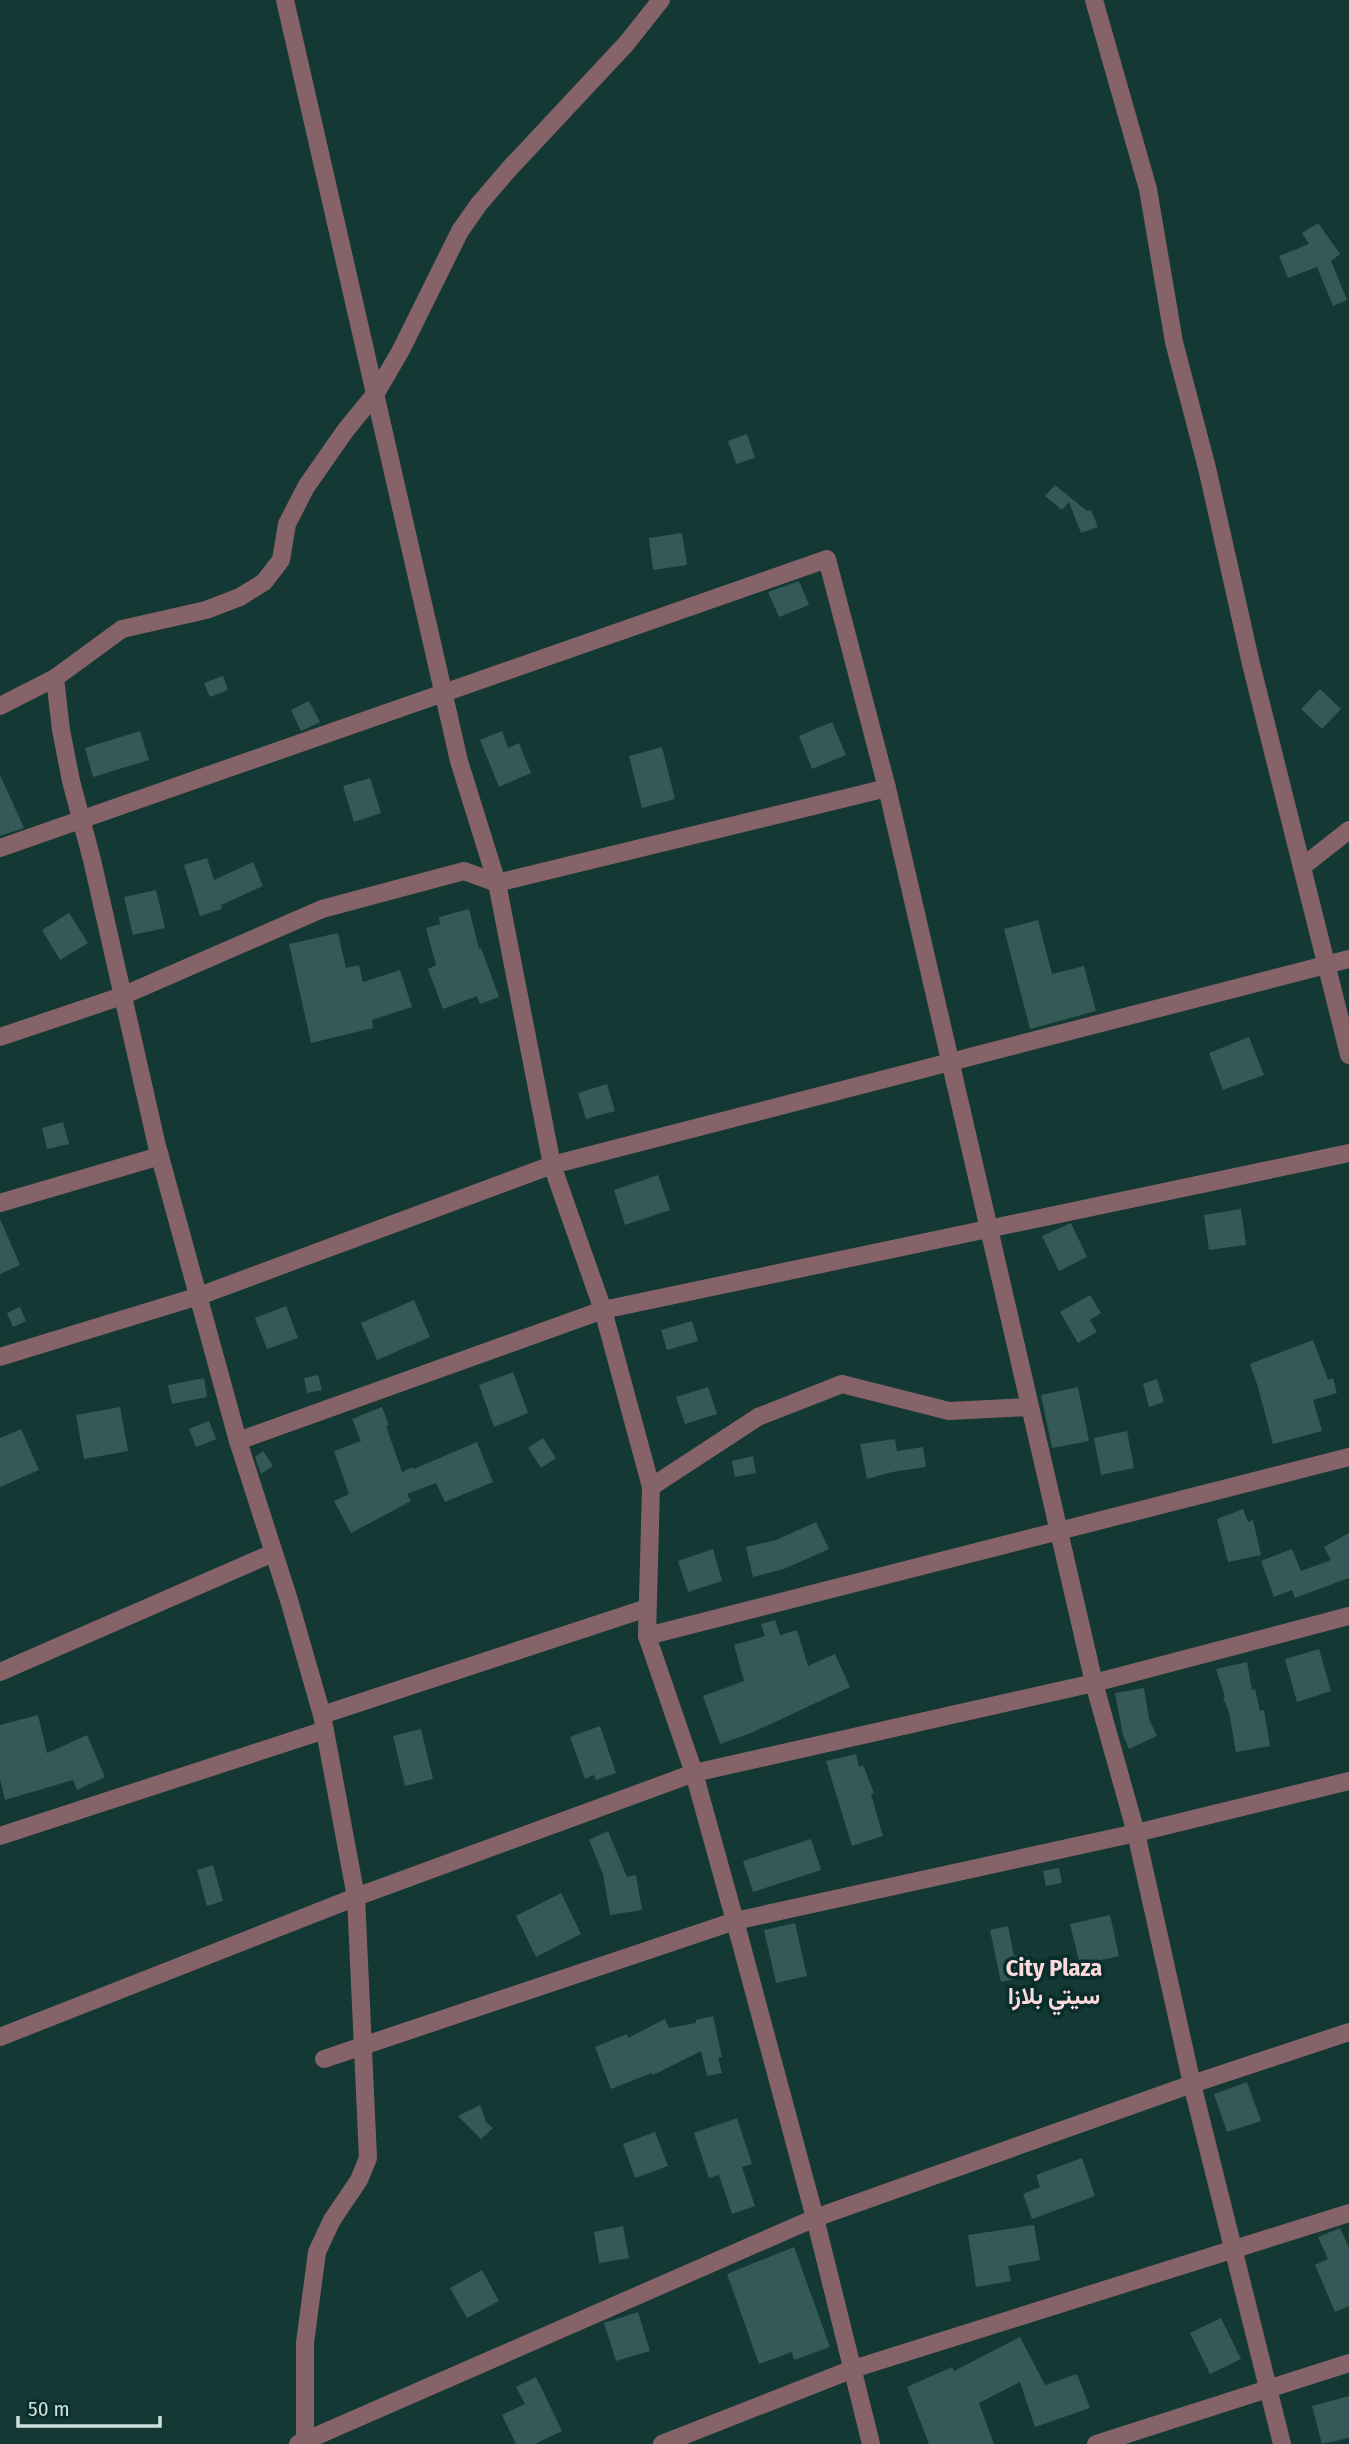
<svg xmlns="http://www.w3.org/2000/svg" width="1349" height="2444" viewBox="0 0 1349 2444" font-family="'Fira Sans Condensed',Vazirmatn,sans-serif">
<style>
.building{fill:#355956}
.lines{fill:none;stroke-linecap:round;stroke-linejoin:round}
.minor{stroke:#866368;stroke-width:18}
.labels{text-anchor:middle;dominant-baseline:central;stroke-width:7;stroke-linejoin:round;paint-order:stroke}
.district-label{font-size:24px;font-weight:bold;fill:#fcd9dd;stroke:#082d2a}
</style>
<rect width="100%" height="100%" fill="#143834"/>
<g class="building">
<path d="M1318,223L1340,254L1331,261L1347,300L1333,306L1317,267L1288,278L1279,256L1309,244L1302,233Z"/>
<path d="M747,434L755,458L736,464L728,441Z"/>
<path d="M1055,485L1087,511L1091,510L1098,527L1081,533L1069,502L1062,510L1045,496Z"/>
<path d="M682,533L687,565L653,570L649,538Z"/>
<path d="M799,581L809,605L779,617L768,592Z"/>
<path d="M223,676L228,690L210,697L204,683Z"/>
<path d="M1320,689L1341,709L1322,729L1301,709Z"/>
<path d="M309,701L320,722L301,731L291,710Z"/>
<path d="M832,722L846,755L812,769L799,736Z"/>
<path d="M140,731L149,760L93,777L85,748Z"/>
<path d="M502,731L508,748L519,743L531,773L499,787L480,740Z"/>
<path d="M662,747L675,799L642,808L629,756Z"/>
<path d="M0,775L24,828L0,836Z"/>
<path d="M370,778L381,813L354,822L343,786Z"/>
<path d="M207,858L214,880L253,862L263,886L221,905L222,909L200,916L184,865Z"/>
<path d="M156,890L165,928L133,935L124,897Z"/>
<path d="M469,909L479,949L481,948L499,997L480,1004L477,996L443,1009L428,969L436,965L426,928L440,924L439,917Z"/>
<path d="M69,913L88,943L60,960L42,930Z"/>
<path d="M1038,920L1052,974L1084,966L1096,1011L1030,1029L1004,929Z"/>
<path d="M338,933L346,968L359,965L363,982L400,970L412,1007L372,1020L373,1028L311,1043L289,944Z"/>
<path d="M1249,1037L1264,1075L1223,1090L1209,1053Z"/>
<path d="M607,1084L615,1111L586,1119L578,1093Z"/>
<path d="M63,1122L69,1144L47,1149L42,1128Z"/>
<path d="M658,1175L670,1210L625,1225L614,1190Z"/>
<path d="M1241,1209L1246,1245L1209,1250L1204,1215Z"/>
<path d="M0,1219L20,1265L0,1274Z"/>
<path d="M1071,1223L1087,1257L1059,1271L1042,1236Z"/>
<path d="M1090,1295L1101,1313L1090,1320L1097,1332L1078,1343L1060,1312Z"/>
<path d="M414,1300L430,1337L377,1360L361,1323Z"/>
<path d="M286,1306L298,1338L267,1349L255,1318Z"/>
<path d="M20,1307L26,1321L13,1327L7,1313Z"/>
<path d="M692,1321L698,1341L667,1350L661,1330Z"/>
<path d="M1313,1340L1328,1380L1333,1378L1337,1393L1313,1400L1322,1431L1273,1444L1258,1387L1250,1364Z"/>
<path d="M513,1372L528,1413L494,1427L479,1385Z"/>
<path d="M318,1375L322,1390L307,1393L304,1378Z"/>
<path d="M204,1378L207,1397L172,1404L168,1385Z"/>
<path d="M1157,1379L1164,1402L1149,1407L1143,1384Z"/>
<path d="M708,1387L717,1414L685,1424L676,1397Z"/>
<path d="M1078,1387L1089,1441L1052,1448L1041,1395Z"/>
<path d="M120,1407L128,1451L84,1459L76,1415Z"/>
<path d="M382,1407L389,1425L386,1426L402,1472L413,1467L414,1469L477,1442L493,1482L445,1502L436,1483L407,1494L411,1501L351,1533L334,1501L349,1494L334,1451L361,1441L352,1419Z"/>
<path d="M209,1421L216,1439L196,1447L189,1429Z"/>
<path d="M21,1429L39,1470L0,1487V1438Z"/>
<path d="M1127,1431L1134,1468L1101,1475L1094,1438Z"/>
<path d="M543,1438L556,1458L541,1468L528,1448Z"/>
<path d="M895,1439L897,1451L923,1447L926,1467L892,1472L867,1479L860,1444Z"/>
<path d="M263,1451L273,1466L261,1474L255,1457Z"/>
<path d="M753,1456L756,1473L735,1477L732,1461Z"/>
<path d="M1243,1509L1248,1522L1253,1520L1261,1555L1228,1562L1217,1519Z"/>
<path d="M816,1522L829,1549L784,1569L753,1577L746,1547L776,1540Z"/>
<path d="M1349,1533V1578L1295,1598L1292,1590L1274,1597L1261,1561L1292,1549L1301,1571L1331,1560L1324,1547Z"/>
<path d="M713,1549L722,1581L688,1592L678,1561Z"/>
<path d="M775,1620L780,1635L797,1630L808,1666L835,1654L850,1687L751,1733L720,1744L703,1696L744,1681L734,1645L765,1636L761,1624Z"/>
<path d="M1319,1649L1331,1691L1297,1702L1285,1659Z"/>
<path d="M1247,1662L1252,1690L1255,1689L1260,1711L1264,1710L1270,1746L1236,1752L1229,1712L1223,1698L1225,1697L1216,1669Z"/>
<path d="M1144,1688L1149,1719L1157,1736L1129,1749L1123,1735L1115,1693Z"/>
<path d="M38,1715L47,1753L87,1735L105,1777L77,1790L73,1780L5,1800L0,1779V1725Z"/>
<path d="M600,1726L616,1773L596,1780L594,1775L585,1779L570,1737Z"/>
<path d="M421,1729L433,1779L405,1786L393,1736Z"/>
<path d="M856,1754L859,1767L863,1765L874,1793L871,1794L883,1836L852,1846L826,1761Z"/>
<path d="M608,1831L627,1877L636,1875L642,1910L610,1915L603,1874L589,1840Z"/>
<path d="M811,1839L821,1870L753,1892L743,1861Z"/>
<path d="M213,1865L223,1901L207,1906L197,1870Z"/>
<path d="M1059,1868L1062,1883L1046,1886L1043,1871Z"/>
<path d="M561,1893L581,1934L536,1957L516,1916Z"/>
<path d="M1110,1915L1119,1956L1080,1965L1070,1924Z"/>
<path d="M795,1923L807,1976L776,1983L764,1930Z"/>
<path d="M1008,1926L1014,1956L1026,1954L1030,1976L1001,1982L990,1930Z"/>
<path d="M713,2016L722,2057L718,2058L722,2073L707,2076L701,2051L653,2075L652,2073L611,2089L595,2047L627,2034L628,2038L665,2019L669,2028L696,2023V2020Z"/>
<path d="M1247,2082L1261,2121L1227,2132L1214,2094Z"/>
<path d="M480,2105L486,2122L493,2128L481,2139L458,2116Z"/>
<path d="M737,2118L752,2164L742,2167L755,2206L732,2214L719,2175L709,2178L694,2133Z"/>
<path d="M655,2132L668,2166L635,2178L623,2144Z"/>
<path d="M1082,2158L1095,2196L1032,2219L1023,2194L1040,2187L1036,2175Z"/>
<path d="M1034,2225L1040,2260L1008,2266L1011,2281L976,2287L968,2235Z"/>
<path d="M623,2226L629,2258L599,2263L594,2232Z"/>
<path d="M1340,2228L1349,2248V2306L1335,2312L1315,2265L1328,2259L1318,2237Z"/>
<path d="M794,2247L830,2347L794,2360L792,2352L759,2364L727,2274Z"/>
<path d="M482,2270L499,2301L467,2318L450,2288Z"/>
<path d="M638,2312L650,2351L616,2361L604,2323Z"/>
<path d="M1221,2318L1241,2359L1210,2374L1190,2333Z"/>
<path d="M1020,2337L1045,2385L1077,2374L1090,2408L1035,2427L1020,2382L979,2403L994,2444H929L907,2387L952,2367L954,2371Z"/>
<path d="M536,2377L562,2431L535,2444H516L502,2415L525,2404L516,2387Z"/>
<path d="M1349,2396V2438L1322,2444L1312,2406Z"/>
</g>
<g class="lines">
<g class="minor">
<path d="M285,0L459,761L497,883L552,1165L603,1310L651,1487L647,1636L694,1773L735,1921L815,2218L871,2444"/>
<path d="M1094,0L1148,189L1174,342L1207,468L1251,664L1349,1055"/>
<path d="M55,678L61,730L71,781L92,860L157,1146L238,1441L289,1600L322,1715L356,1897L368,2158L359,2180L332,2220L317,2252L305,2343V2444"/>
<path d="M0,706L55,678L122,629L206,610L240,597L264,582L281,560L287,524L306,487L345,431L376,393L401,350L460,231L479,204L509,169L626,44L661,0"/>
<path d="M0,848L827,559L887,788L1094,1683L1136,1833L1192,2084L1282,2444"/>
<path d="M1302,867L1349,830"/>
<path d="M0,1037L122,996L322,909L464,871L497,883L887,788"/>
<path d="M0,1203L160,1156"/>
<path d="M0,1357L199,1296L552,1165L1349,959"/>
<path d="M238,1441L603,1310L1349,1153"/>
<path d="M651,1487L758,1417L842,1384L949,1411L1029,1407"/>
<path d="M647,1636L1349,1457"/>
<path d="M0,1672L273,1553"/>
<path d="M322,1715L647,1608"/>
<path d="M0,1836L325,1730"/>
<path d="M0,2037L356,1897L694,1773L1094,1683L1349,1616"/>
<path d="M324,2059L735,1921L1136,1833L1349,1781"/>
<path d="M298,2444L815,2218L1192,2084L1349,2032"/>
<path d="M662,2444L853,2369L1349,2213"/>
<path d="M1096,2444L1349,2363"/>
</g>
</g>
<g class="labels">
<g class="district-label">
<text x="1054" y="1968">City Plaza<tspan x="1054" dy="28">سيتي بلازا</tspan></text>
</g>
</g>
<path d="M18 2416v10h142v-10" fill="none" stroke="#cde0de" stroke-width="3.5"/>
<text x="28" y="2416" font-size="21" fill="#cde0de" stroke="#082d2a" stroke-width="5" paint-order="stroke">50 m</text>
</svg>
